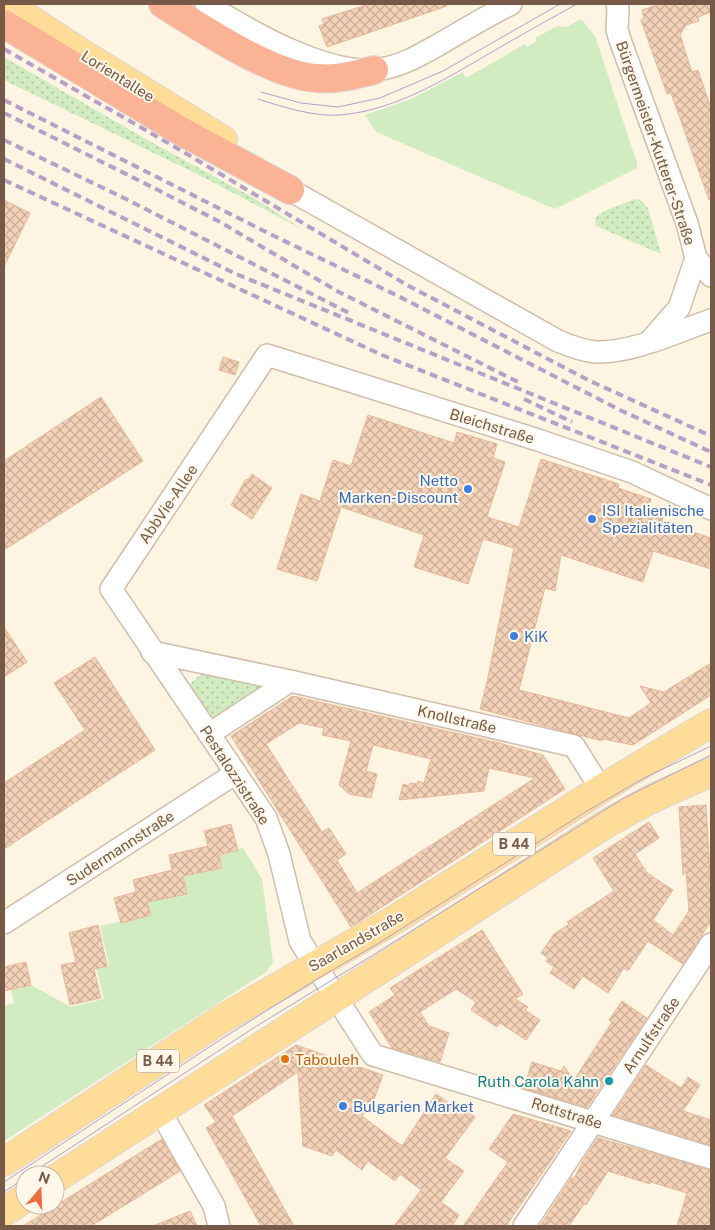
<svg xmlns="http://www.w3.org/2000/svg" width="715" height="1230" viewBox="0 0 715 1230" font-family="'Public Sans',sans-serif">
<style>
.grass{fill:url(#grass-dots)}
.park{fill:#d0ecc0}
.building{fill:url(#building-cross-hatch);stroke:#e8b998;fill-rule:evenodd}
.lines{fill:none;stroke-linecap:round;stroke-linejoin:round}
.minor-casing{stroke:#d1bdab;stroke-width:24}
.major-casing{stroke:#ded7d3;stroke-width:30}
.highway-casing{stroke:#ded7d3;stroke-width:30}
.minor{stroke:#fff;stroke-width:21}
.major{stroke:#ffdc97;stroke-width:28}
.highway{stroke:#fbb395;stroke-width:28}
.tram{stroke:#b6a0c7;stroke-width:1}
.rail{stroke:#b6a0c7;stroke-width:4;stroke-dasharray:8 5;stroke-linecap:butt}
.shop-dot{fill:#3f7fe0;stroke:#fff7e9;stroke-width:2}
.food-dot{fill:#e8710a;stroke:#fff7e9;stroke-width:2}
.culture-dot{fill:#0f9aa8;stroke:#fff7e9;stroke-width:2}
.labels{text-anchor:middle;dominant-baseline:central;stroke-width:4;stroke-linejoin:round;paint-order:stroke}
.shield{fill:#fff7e9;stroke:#9f8878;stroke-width:1}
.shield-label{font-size:14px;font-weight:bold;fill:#765947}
.street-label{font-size:15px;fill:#765947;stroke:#fff7e9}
.shop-label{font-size:15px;fill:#366cbe;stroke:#fff7e9;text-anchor:start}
.food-label{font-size:15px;fill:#c56008;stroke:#fff7e9;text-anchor:start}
.culture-label{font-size:15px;fill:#0d838f;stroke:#fff7e9;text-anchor:end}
</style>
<defs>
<pattern id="grass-dots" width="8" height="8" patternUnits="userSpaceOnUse" patternTransform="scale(1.25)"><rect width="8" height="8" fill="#d0ecc0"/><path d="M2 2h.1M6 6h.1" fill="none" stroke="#adc29e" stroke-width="1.8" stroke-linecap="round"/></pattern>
<pattern id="building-cross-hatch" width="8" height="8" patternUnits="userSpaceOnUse" patternTransform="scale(1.25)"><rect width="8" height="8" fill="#f4d2b8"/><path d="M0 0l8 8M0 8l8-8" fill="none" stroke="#caad97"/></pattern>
</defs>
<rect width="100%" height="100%" fill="#fdf4e2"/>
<g class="grass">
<path d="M4,57L151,142L254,198L302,229L199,175L4,80Z"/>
<path d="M634,199L640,200L648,208L661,254L596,226C596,223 594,221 596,218C600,211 626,203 634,199Z"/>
<path d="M201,674L268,688L212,721L188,686Z"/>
</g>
<g class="park">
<path d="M581,19L595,36L637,163V168L555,209L376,132L365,115L411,99L463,72L466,78L525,44L527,47L537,41L535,38L558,26L567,27Z"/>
<path d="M243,848L262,879L273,962L266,972L4,1141V1006L14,1003L11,990L31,985L71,1007L104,999L96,968L109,965L100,926L150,915L147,902L185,894L183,876L221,868L219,855Z"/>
</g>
<g class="building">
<path d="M369,4H446L447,6L327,47L319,26L324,24L322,19Z"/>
<path d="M660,4H711V12L698,17L699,21L686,25L680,35L692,72L698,70L711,108V199L709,200L671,93L667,94L641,20L644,18L642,10Z"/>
<path d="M4,200L30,213L4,267Z"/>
<path d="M223,357L239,362L235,375L219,370Z"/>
<path d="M101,397L143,461L4,550V461Z"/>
<path d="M368,415L454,443L457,432L497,444L493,458L505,462L487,517L519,527L541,459L619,484L618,488L651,499L649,506L665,511L662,521L686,528L690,531L711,538V569L653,551L643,582L561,555L555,591L545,588L519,690L629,718L651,703L640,686L664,692L711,663V695L633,745L603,739L602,741L480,709L487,682L514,548L483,539L468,584L414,567L424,535L341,507L317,581L277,569L301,494L320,501L333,460L351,466Z"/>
<path d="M252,474L272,488L252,519L231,505L246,479L248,480Z"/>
<path d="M4,627L27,662L4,677Z"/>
<path d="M95,657L155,750L4,849V783L85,730L54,683Z"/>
<path d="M293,696L499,743L543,755L565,789L351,927L231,736ZM299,723L324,728L322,735L351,741L339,785L349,794L371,798L377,774L366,771L373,745L431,759L424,783L418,781L417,784L410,783L409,786L403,784L399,800L484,791L489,768L535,778L357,893L337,860L346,854L329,828L322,832L266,744Z"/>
<path d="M706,805L711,891V921L683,964L648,941L628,971L624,968L608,993L583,976L574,989L550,973L554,967L546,961L548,958L541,953L554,934L569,924L567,922L614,891L593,858L649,822L659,838L635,854L647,873L673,890L653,920L673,935L689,911L686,870L683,875L679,807Z"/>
<path d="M231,824L238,850L219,855L222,868L183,876L187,894L147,902L151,915L121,923L114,898L136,892L133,880L172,870L169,855L208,846L204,831Z"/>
<path d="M98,925L107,966L94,969L101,998L70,1005L61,965L76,962L69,933Z"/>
<path d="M482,930L523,994L515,999L528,1007L525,1010L540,1020L526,1040L500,1023L497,1027L471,1010L476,1002L456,989L420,1012L429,1026L449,1033L440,1062L392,1048L369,1012L395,995L390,988Z"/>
<path d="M26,962L31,985L4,991V967Z"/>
<path d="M622,1001L647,1018L587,1107L524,1088L532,1062L561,1071L564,1066L574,1080L612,1022L609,1020Z"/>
<path d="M296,1045L383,1075L373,1102L362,1116L402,1146L436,1094L461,1111L463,1108L475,1117L445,1158L464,1171L441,1202L459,1215L452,1226H394L421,1190L400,1174L395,1181L368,1161L362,1170L336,1150L332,1156L303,1146L298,1072L232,1116L294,1226H261L206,1128L216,1122L204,1105Z"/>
<path d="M646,1065L681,1088L688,1077L700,1085L683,1111L711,1120V1145L613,1115Z"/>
<path d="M513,1114L571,1131L506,1226H463L508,1162L489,1149Z"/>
<path d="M598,1138L711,1170V1226H677L687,1193L651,1182L650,1184L608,1171L586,1205L584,1204L569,1226H540L572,1177V1182L584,1159Z"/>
<path d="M162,1139L180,1171L91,1226H23Z"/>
<path d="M190,1211L197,1226H153Z"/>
</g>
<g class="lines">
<g class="minor-casing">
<g id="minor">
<path d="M206,4C250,31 334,81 386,68C405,64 422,54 438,45C462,31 487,16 511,4"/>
<path d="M617,4L618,9L617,30L620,40L687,223L696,258L711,276"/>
<path d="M277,180L290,190L558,341C570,346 583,351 596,352C633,353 676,332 711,320"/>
<path d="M650,341L679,308L696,258"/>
<path d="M711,509L632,472L538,440L267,355L111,589L266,818L279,854L300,941L373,1055L711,1158"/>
<path d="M152,652L290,681L574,746L601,789"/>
<path d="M209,734L290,681"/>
<path d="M4,923L236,773"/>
<path d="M160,1111L214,1206L219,1226"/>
<path d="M524,1226L711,944"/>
</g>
</g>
<g class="major-casing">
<g id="major">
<path d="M7,4L83,54L223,140"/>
<path d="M4,1162L222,1019L394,920L601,789L711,723"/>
<path d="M55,1179L604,825L649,800L711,772"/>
<path d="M4,1212L25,1198"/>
</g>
</g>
<g class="highway-casing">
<g id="highway">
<path d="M163,4C202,28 272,76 317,78C337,80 355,75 374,70"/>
<path d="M4,24L179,130L290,190"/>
</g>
</g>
<use href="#minor" class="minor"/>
<use href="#major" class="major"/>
<use href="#highway" class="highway"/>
<g class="tram">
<path d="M261,92L301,103L338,107L380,98L443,71L560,4"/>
<path d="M258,99C283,107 314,117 340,115C400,110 453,74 504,45C528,31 552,18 577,4"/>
<path d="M29,1175L255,1027L373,955L624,798L711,755"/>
<path d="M4,1182L223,1038L322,976L379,943L587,811L646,777L711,746"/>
<path d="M4,1192L25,1178"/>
</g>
<g class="rail">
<path d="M4,49L170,144L407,285L588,380L711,436"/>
<path d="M4,100L268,233L396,295L620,410L711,452"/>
<path d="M4,113L156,189L220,222L337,291L522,384"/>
<path d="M4,140L126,199L349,313"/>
<path d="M4,159L236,274L711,467"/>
<path d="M4,180L382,355L711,485"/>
<path d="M524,399L572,422"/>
</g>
</g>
<g class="shop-dot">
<circle cx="468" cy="489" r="5"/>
<circle cx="592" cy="519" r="5"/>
<circle cx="514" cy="636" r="5"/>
<circle cx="343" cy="1106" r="5"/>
</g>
<circle class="food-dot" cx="285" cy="1059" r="5"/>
<circle class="culture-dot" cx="609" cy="1081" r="5"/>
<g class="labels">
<g class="shield">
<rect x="493" y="832.5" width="42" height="23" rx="4"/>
<rect x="137" y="1049.5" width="42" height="23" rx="4"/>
</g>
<g class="shield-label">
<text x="514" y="844">B 44</text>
<text x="158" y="1061">B 44</text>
</g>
<g class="street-label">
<text transform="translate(118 76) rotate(32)">Lorientallee</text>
<text transform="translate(656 143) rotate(71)">Bürgermeister-Kutterer-Straße</text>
<text transform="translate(492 426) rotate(17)">Bleichstraße</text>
<text transform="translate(168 504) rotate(-56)">AbbVie-Allee</text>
<text transform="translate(457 719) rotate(13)">Knollstraße</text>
<text transform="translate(235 775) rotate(57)">Pestalozzistraße</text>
<text transform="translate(120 848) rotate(-33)">Sudermannstraße</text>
<text transform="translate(356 941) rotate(-30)">Saarlandstraße</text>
<text transform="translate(651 1035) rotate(-56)">Arnulfstraße</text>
<text transform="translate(567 1113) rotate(17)">Rottstraße</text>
</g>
<g class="shop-label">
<text x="458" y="480" text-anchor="end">Netto<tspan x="458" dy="17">Marken-Discount</tspan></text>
<text x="602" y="510">ISI Italienische<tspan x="602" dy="17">Spezialitäten</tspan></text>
<text x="524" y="636">KiK</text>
<text x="353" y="1106">Bulgarien Market</text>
</g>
<g class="food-label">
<text x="295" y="1059">Tabouleh</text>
</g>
<g class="culture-label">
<text x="599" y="1081">Ruth Carola Kahn</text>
</g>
</g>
<rect width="715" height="1230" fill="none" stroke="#765947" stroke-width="10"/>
<g transform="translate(40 1190) rotate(19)"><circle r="24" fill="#fff7e9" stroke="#c8b8a8"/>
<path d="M0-4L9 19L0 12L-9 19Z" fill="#ee6d40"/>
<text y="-8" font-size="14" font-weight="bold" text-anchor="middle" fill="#765947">N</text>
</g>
</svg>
